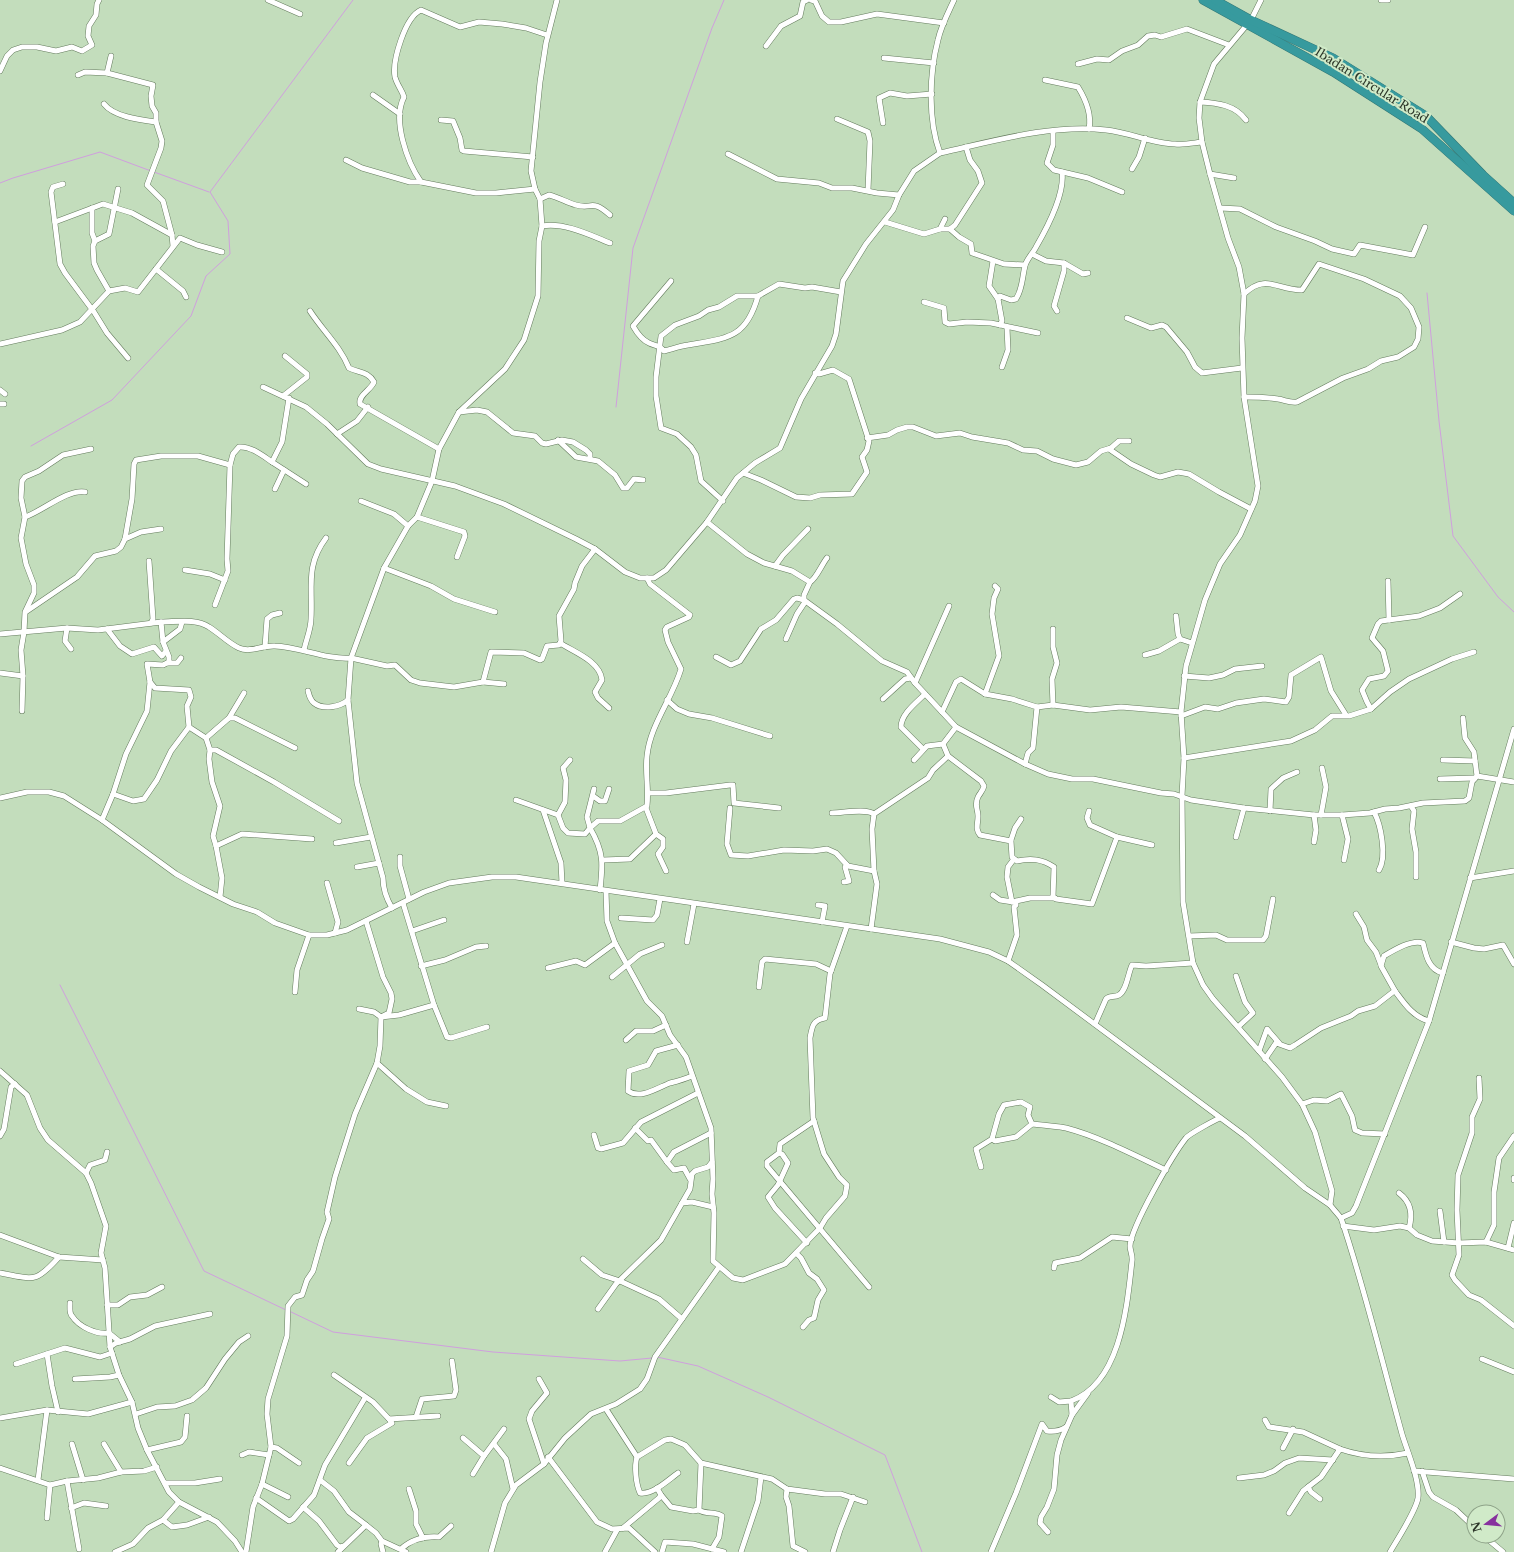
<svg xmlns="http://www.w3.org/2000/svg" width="1514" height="1552" viewBox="0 0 1514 1552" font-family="'Libre Baskerville',serif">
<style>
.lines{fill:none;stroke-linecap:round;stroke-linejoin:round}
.stream{stroke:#d09fde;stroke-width:1}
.minor-casing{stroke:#647b5d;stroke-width:6}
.highway-casing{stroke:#337775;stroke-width:9}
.minor{stroke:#fff;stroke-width:5}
.highway{stroke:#379a9e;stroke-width:8}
.labels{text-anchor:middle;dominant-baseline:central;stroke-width:4;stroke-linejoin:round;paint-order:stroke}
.street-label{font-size:12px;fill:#2b3528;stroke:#d0eac8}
</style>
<rect width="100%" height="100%" fill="#c3ddbc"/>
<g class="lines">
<g class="stream">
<path d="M154,172L209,192"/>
<path d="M0,183L13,178L100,152L151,171"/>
<path d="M1427,293L1439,421L1453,536L1498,597L1514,612"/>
<path d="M616,407L633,248L712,28L724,0"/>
<path d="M31,446L112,400L191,316L206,276L230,254L228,221L210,192L353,0"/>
<path d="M60,985L204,1271L286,1310"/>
<path d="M289,1311L333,1332L493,1352L620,1361L652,1358"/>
<path d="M657,1357L698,1366L768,1397L885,1455L922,1552"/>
</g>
<g class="minor-casing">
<g id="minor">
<path d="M268,0L300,14"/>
<path d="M811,0L815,1L822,16L829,22H841L877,14L944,23"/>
<path d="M1261,0L1251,20L1214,64L1200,102L1199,118L1202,142L1210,174L1228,238L1239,267L1244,294L1242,338L1244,397L1258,486L1255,501L1240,535L1220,564L1205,600L1186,666L1181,712L1184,758L1182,796L1183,902L1193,963L1203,985L1213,999L1282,1077L1302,1104L1315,1132L1332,1191L1330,1205"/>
<path d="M1381,0H1388"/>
<path d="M766,46L781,26L800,16L803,2L807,0"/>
<path d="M111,56L107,73L153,85L151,96L152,106L156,113V122L162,141L161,148L147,185L163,201L172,235"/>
<path d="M884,58L934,63"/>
<path d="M1078,64L1097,59L1109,60L1122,51L1138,45L1148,36L1155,35L1161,37L1187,29L1229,45"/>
<path d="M0,71L7,56L13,50L22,47H37L56,51L72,47L82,51L92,45L88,36L89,26L96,15L97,4L99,0"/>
<path d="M78,75L85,72L107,73"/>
<path d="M1045,80L1078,87C1086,100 1092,114 1089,129"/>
<path d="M373,95L400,114"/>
<path d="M1200,102C1218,103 1235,105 1246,120"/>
<path d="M104,104C114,117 141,120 156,122"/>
<path d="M837,119L868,132L870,141L868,190"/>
<path d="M441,120L453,121L460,138L462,150L464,151L533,157"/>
<path d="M883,123L879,98L890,93L907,96L932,94"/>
<path d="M1053,131V145L1047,163L1054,170L1088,178L1122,192"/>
<path d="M940,153C994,141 1051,124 1106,130C1128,132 1154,144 1175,144C1184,145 1193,143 1202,142"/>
<path d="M728,154L777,179L819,183L832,188H852L877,193L899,195"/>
<path d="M346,160L362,168L410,182H421"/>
<path d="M1132,169L1139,157L1145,138"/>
<path d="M1210,174L1234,178"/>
<path d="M63,184L53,187L51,192L60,264L65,273L94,312L107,333L128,358"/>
<path d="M535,189L496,193H476L421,182C407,162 392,120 404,97C402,90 397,85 395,77C392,61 405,17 421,10L460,27L479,22L502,24L526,28L547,35"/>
<path d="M540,199L549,195C558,197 566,202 576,205C593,210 590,198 610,215"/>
<path d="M92,208V233L95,241"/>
<path d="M1220,208L1240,209L1276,227L1315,241L1332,249L1354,254L1360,245L1413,255L1425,227"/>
<path d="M55,222L103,204L132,213L172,235L173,246"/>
<path d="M885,222L924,234L940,229L945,219"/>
<path d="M542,226C564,222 590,235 610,243"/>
<path d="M940,229H950L955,225L982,183L978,171L970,160L966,147"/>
<path d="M950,229L959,237L971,244L972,253L1004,264L1025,265"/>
<path d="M1032,254L1046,261L1064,263L1083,274L1088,273"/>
<path d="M993,261L989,286L998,299"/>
<path d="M156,269L183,291L186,297"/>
<path d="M671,281L633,326C637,333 642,340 649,343C655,346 660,345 664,351C672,349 680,346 688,345C727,338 746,339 758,296"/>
<path d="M109,291L97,270L94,263L93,246L95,241L109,234L118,189"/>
<path d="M924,302L944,308L945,322L949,324L967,322L991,323L1038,333"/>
<path d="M310,311C323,331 340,346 349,368C358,373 368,371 374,382C371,390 358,395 360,404L439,449"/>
<path d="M1057,311L1054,306L1064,271V263"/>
<path d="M1127,318L1151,328L1162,325L1166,327L1187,352L1195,367L1202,373L1242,368"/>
<path d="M1000,325L1002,321L998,299L1000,296L1011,300L1016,299C1023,288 1022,277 1025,266C1026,260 1033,253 1036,247C1047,228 1065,194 1062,172"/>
<path d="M0,344L62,330L80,322L109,291L125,288L138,292L180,238L197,245L222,252"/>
<path d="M1002,367L1008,350L1007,328"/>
<path d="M263,387L306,407L327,424L368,464L381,469L455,486L504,504L576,539L595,549L625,572L640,578H654L666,570L707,522L737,478L755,463L780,448L801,399L832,346L836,334L843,281L866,244L893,210L899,195L914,171L940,153C928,121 929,74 938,40C941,26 948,13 954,0"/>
<path d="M0,390L5,394"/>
<path d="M283,396L307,377V374L285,356"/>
<path d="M1244,397C1256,397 1266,397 1278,399C1285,400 1289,403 1297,402L1343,378L1368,369L1381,361L1398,357L1414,347L1418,339L1419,327L1411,308L1400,296L1364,279L1319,264L1302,290C1277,290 1266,273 1244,294"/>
<path d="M0,404H4"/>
<path d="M459,412L477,410L487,412L513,433L535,436L542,443L546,444L562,440L573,442L586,450L590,454V458"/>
<path d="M337,434L357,421L368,407"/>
<path d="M867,438L888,435L897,430L907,427H913L936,436L960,433L972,437L1008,443L1023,450L1037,451L1053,459L1076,465L1088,462L1101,451L1111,448L1119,441H1129"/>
<path d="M558,440L576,457L598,461L615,475L623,488H627L634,479L643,480"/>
<path d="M1109,449L1131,464L1154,475L1160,477L1178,472L1189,474L1219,492L1251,509"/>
<path d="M272,462L306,484"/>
<path d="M743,473L761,480L796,497L810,498L820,495L852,494L867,472L862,457L867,450L869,441L849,379L833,370L819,374L815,373"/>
<path d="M275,489L284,470"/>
<path d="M361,501L394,514L408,526"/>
<path d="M723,501L701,481L696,455L691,447L677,434L661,428L656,396V377L661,336L675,325L699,316L708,310L719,307L737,296H758L779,284L805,288L812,287L841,292"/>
<path d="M25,517C43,511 67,489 85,492"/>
<path d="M417,517L464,532L465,536L457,557"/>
<path d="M707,522L747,554L764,563L792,571L810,582L804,595V600L837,624L882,661L907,672L915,683L956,727L1025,764L1048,774L1072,779H1093L1161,793L1174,794L1191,800L1244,808L1314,815H1342L1370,813L1385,809L1399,808L1423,803L1465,801L1469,798L1472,782L1477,776L1514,782"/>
<path d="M125,539L141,532L161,529"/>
<path d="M149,561L153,619L151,623"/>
<path d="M775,566L783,555L808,529"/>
<path d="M384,568L431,586L454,599L495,612"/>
<path d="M185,570L210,574L225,580"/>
<path d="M1388,581L1389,620"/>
<path d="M810,582C816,579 822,564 827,558"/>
<path d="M215,605L228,571L227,559L230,465L233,454L239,447C251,446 263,456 272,462L282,442L289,398"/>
<path d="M27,611L77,577L95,556L116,551L121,547L125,539L132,499L134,464L136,460L161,456H198L230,465"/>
<path d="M1176,616L1178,634L1180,639"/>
<path d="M161,622C176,622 196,618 209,627C219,633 228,643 239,648C251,653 263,645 275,646C300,647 327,660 351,658L384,568L408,526L417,517L432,481L439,449L459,412L505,369L524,340L538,296L539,241L542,226L540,199L535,189L531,171L540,82L546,43L557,0"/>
<path d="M67,628L65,641L71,649"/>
<path d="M107,629L120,646L132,654L154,647L162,656L166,651"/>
<path d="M0,634L67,628L98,630L161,622L163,642L169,657V662L163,665L147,664L150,682L147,711L126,754L113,794L102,820"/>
<path d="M786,639L797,614L805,602"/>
<path d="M163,642L180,629L182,622"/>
<path d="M560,643C574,652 600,661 602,680L595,692L598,698L609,708"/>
<path d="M265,647L267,619L272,615L280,613"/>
<path d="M304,650C306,640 311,629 311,619C313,587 305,566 326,538"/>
<path d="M1145,655L1159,651L1180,639L1192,643"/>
<path d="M716,657L731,665L740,661L761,629L776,620L794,599L797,598L804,600"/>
<path d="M168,663H177L181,658"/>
<path d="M0,673L23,676"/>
<path d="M1184,676L1209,678L1223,675L1235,669L1262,666"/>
<path d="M483,682L504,684"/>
<path d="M915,683L949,606"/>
<path d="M308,691C309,695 310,700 314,703C323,710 340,707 348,700"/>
<path d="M985,694L999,656L992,614L994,598L998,589L995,586"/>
<path d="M883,699L905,679L911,678"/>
<path d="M667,700L677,709L689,714L712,718L770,736"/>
<path d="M1053,705L1052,679L1057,663L1053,647V629"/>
<path d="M1037,707L1053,705L1090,710L1121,707L1181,712"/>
<path d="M1371,709L1367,702L1362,690L1369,679L1384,676L1388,671L1383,651L1372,638L1378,624L1381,621L1419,616L1440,608L1460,594"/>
<path d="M22,711L23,676L21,650L24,632L25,612L34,593V585L26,564L21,538L25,517L21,498L22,481L25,477L39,471L63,455L91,449"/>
<path d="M942,712L956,682L961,679L985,694L1012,699L1037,707L1033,748L1028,753L1025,764"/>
<path d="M1181,716L1205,707L1218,709L1236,703L1264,699L1286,702L1289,697L1291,675L1321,657L1331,691L1346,715"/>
<path d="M229,718L244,693"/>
<path d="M1463,718L1465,738L1474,752L1477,776"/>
<path d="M189,727L206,738"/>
<path d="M923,749L901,727C901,714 916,703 925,694"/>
<path d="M210,750L206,738L229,718H235L295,748"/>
<path d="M948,756L981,781L984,786C983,791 980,793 978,797C974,805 978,809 978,816C978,824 975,829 980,835L1011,841L1012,857L1017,861C1031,858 1042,859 1054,867L1053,897L1056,899L1092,904L1117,837L1152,845"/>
<path d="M1184,758L1291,741L1315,730L1332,716H1349L1371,709L1390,692L1409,679L1452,659L1474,652"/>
<path d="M914,760L927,746L943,744"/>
<path d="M1443,760L1475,761"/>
<path d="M1440,779L1475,778"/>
<path d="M649,793H666L730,785H733L734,803L779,808"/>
<path d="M113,794L133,801L144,799L157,780L171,751L189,727L187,706L191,697L189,690L155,688L150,682"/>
<path d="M593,796L600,801H605L609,789"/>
<path d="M0,798L27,792H49L64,796L102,820L176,874L199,887L233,904L257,912L275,923L309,935H327L347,930L424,892L449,883L492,877H516L940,939L989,952L1008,961L1042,985L1245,1136L1305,1188L1330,1205L1341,1218C1365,1289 1382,1362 1402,1434C1407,1451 1420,1480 1418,1498C1416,1511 1397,1540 1390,1552"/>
<path d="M516,800L558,815L563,828L568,833L585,834L590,828L587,817L594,789"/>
<path d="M1411,806L1414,811L1412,829L1416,852V877"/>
<path d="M646,808L656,834L663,839V847L658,854L666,871"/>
<path d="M730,808L727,844L731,855L748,856L784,850L813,851L827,849L836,853L848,866L874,871"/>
<path d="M543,810L561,863L562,883"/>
<path d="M1089,811L1087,818L1090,825L1117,837"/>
<path d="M1270,811L1271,789L1283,778L1297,772"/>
<path d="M1374,812C1381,825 1387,857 1379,870"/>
<path d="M832,813C844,813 865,808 874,814"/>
<path d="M558,815L565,802L566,780L563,768L570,760"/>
<path d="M1321,815L1326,787L1322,768"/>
<path d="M1342,815L1348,839L1344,860"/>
<path d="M1236,837L1244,808"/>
<path d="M1011,840L1015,828L1021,819"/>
<path d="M1314,842L1316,830L1314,815"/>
<path d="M336,843L371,837"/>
<path d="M216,846L213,836L220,806L212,782L209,759L210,750H216L274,782L339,821"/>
<path d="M400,857V866L409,899"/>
<path d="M603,860L630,859L656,834"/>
<path d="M357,867L379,863"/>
<path d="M1470,878L1514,871"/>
<path d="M844,882L849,881L845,867L847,865"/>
<path d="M327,883L338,922L335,933"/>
<path d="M600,890C603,864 604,852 590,828L598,821H620L647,806C649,789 645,773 647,756C650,725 672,699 681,669L668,642L665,630L667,627L689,617L690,615L650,584L647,578"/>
<path d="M606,891L607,921L615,943L647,1001L662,1016L670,1035L686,1057L711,1128L713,1179L712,1194L714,1213L713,1261L733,1278L743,1280L785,1264L820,1228L826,1218L845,1196L847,1185L839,1177L824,1154L813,1118L810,1038C812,1026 813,1020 825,1018L830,974L847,926"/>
<path d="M993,895L1000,900L1013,902"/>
<path d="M220,897L222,878L216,846L242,834L312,839"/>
<path d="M1012,902L1007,877L1008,867L1014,859"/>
<path d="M818,905L825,906L822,922"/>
<path d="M392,908C386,898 383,890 383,878L357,783L348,700L351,658L387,666L395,665L411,680L420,683L454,687L483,682L491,652L524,653L540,660L542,659L547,646L559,645L561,641L559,616L574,589L575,583L582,566L595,549"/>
<path d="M1356,914L1364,927L1367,940L1376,952L1381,965"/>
<path d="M621,918L653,920L657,915L660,899"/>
<path d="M871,929L877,884L874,871L872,829L874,814L928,778L933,770L948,756L943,744L956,727"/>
<path d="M412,931L444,920"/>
<path d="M1189,936L1216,935L1227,940H1263L1266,936L1273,899"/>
<path d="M687,942L694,904"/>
<path d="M1451,942L1474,948L1484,949L1503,945L1514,964"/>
<path d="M1008,961L1017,935L1014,907L1016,905V901L1030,898H1055"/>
<path d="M421,966L445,960L476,947L486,946"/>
<path d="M548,968L576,961L585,965L615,943"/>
<path d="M1236,976L1245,1002L1253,1013L1238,1027"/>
<path d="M612,977L640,954L662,945"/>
<path d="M759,987L762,962L765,959L816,964L831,971"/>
<path d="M1395,991C1404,1003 1413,1017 1429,1021"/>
<path d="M295,992L297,970L309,935"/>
<path d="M434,1005L447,1037L451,1038L487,1027"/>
<path d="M359,1009L374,1012L381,1017L399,1015L434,1005L403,903"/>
<path d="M1095,1024L1106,999C1110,995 1114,998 1119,995C1127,990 1128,973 1132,965L1146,966L1193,963"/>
<path d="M626,1040L636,1031H653L666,1025"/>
<path d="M678,1045L656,1051L648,1065L629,1071L628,1091C640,1100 659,1087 670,1083C678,1081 685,1079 692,1076"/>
<path d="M1259,1051L1267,1029L1279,1043"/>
<path d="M1265,1059L1276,1043L1290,1048L1295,1045L1321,1028L1351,1016L1358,1011L1375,1006L1393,992L1395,991L1381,966L1384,956C1394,950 1412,939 1423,943C1426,956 1429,970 1443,973"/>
<path d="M377,1063L406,1089L427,1102L446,1106"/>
<path d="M0,1071L27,1095L40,1128L48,1140L86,1173L91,1183L106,1226L101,1253L105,1268L110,1347L119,1375L132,1402L138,1428L147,1450L169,1492L179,1502L217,1522L235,1541L242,1552"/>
<path d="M1479,1078L1480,1099L1472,1117V1133L1458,1175L1457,1210L1459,1255L1452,1275L1455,1280L1469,1295L1481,1300L1514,1326"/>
<path d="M1302,1104L1314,1100L1327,1101L1341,1094L1352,1116L1355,1130L1362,1133L1385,1134"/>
<path d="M814,1121L780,1144L779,1153L767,1162V1166L869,1287"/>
<path d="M635,1128L648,1141L651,1140L667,1162"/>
<path d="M594,1135L598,1148L601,1149L623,1143L641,1122L698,1093"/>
<path d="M0,1136L4,1129L11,1087L15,1084"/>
<path d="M992,1139L995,1141L1016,1137L1032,1124"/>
<path d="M779,1153L782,1154L788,1163L778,1185L768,1197L775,1208L807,1243"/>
<path d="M981,1167L976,1149L992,1139L999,1114L1004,1105L1021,1102L1030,1107L1028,1115L1032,1124C1043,1125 1055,1126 1066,1128C1100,1137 1134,1155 1166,1170"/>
<path d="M86,1173L90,1165L105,1160L107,1152"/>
<path d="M1514,1178V1180"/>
<path d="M690,1179L684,1168L674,1170L667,1162L674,1152L711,1133"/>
<path d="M1399,1193C1411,1202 1413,1214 1409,1228"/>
<path d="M682,1203L690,1189L692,1174L695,1171L708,1167L712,1162"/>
<path d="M1440,1211L1444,1242"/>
<path d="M1341,1218L1352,1213L1356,1206L1429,1021L1514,729"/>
<path d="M1343,1226L1374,1230L1400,1226L1409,1228L1417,1235L1432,1241L1459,1243L1486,1242L1514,1250"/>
<path d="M0,1235L59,1257L103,1260"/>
<path d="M1486,1242L1494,1225V1192L1499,1158L1514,1136"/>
<path d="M1508,1248L1514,1223"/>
<path d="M796,1253L801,1258L809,1273L817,1279L824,1290L818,1300L814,1318L809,1320L803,1327"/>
<path d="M583,1259L602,1275L620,1281L659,1299L682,1319"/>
<path d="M1054,1268L1055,1263L1080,1258L1112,1237L1132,1239"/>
<path d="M0,1273C34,1279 35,1284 59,1257"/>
<path d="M70,1303C70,1308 69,1313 72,1316C79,1327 97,1335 109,1333L120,1342"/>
<path d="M107,1305H118L130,1297L147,1295L162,1287"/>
<path d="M598,1309L616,1284L661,1240L682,1203L692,1202L713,1207"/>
<path d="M110,1347L116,1343L130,1339L155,1326L210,1314"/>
<path d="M47,1354L52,1386L58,1412"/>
<path d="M1482,1359L1514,1372"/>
<path d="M16,1364L65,1348L100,1357L112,1353"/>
<path d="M334,1375L373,1402L389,1419L438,1416"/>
<path d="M75,1379L110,1377L119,1375"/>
<path d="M539,1379L547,1393L532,1411L529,1419L544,1464"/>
<path d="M1051,1397L1059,1402L1071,1401"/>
<path d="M606,1409L637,1457L665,1440L671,1439L685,1445L701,1463L772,1479L787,1489L825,1494H841L865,1502"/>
<path d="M136,1414L157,1407L175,1406L192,1400L206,1388L225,1359L239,1342L248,1336"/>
<path d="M1072,1415L1088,1393"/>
<path d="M416,1417L422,1399L454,1396L456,1390L452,1361"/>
<path d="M0,1418L47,1410L88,1414L132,1402"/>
<path d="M1265,1420L1269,1427L1303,1432L1340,1449"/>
<path d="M463,1438L484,1456"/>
<path d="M72,1444L83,1480"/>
<path d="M104,1444L121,1472"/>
<path d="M494,1444L506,1459L513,1489"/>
<path d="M271,1447L277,1448L299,1463"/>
<path d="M1283,1448L1293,1429"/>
<path d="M147,1450L181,1442L185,1437L187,1416"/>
<path d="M242,1455L249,1452L269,1455"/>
<path d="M548,1457L597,1522L612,1529L629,1528L655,1552"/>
<path d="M637,1457C634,1466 636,1484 640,1493C653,1495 668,1480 678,1473"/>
<path d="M349,1463L367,1438L392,1423L389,1419"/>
<path d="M701,1463L699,1510C706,1515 716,1511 722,1516L719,1537L712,1549"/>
<path d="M0,1468L50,1485L67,1481L98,1478L121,1472L144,1471L157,1467"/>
<path d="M1414,1471L1514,1479"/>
<path d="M1422,1471L1429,1492L1433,1497L1456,1510L1474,1527"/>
<path d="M473,1474L484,1456L504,1429"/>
<path d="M1239,1478L1264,1475L1274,1471L1285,1463L1299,1458L1333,1460"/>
<path d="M38,1480L47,1410"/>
<path d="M320,1480L334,1491L349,1512L366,1525"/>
<path d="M67,1481L79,1549"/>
<path d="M165,1483H195L220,1479"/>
<path d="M262,1484L288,1497"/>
<path d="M409,1489L416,1511V1524L423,1538"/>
<path d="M787,1489L786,1497L789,1506L793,1546L805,1552"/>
<path d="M661,1495L671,1507L693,1511L699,1510"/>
<path d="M256,1498L289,1521L293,1519L314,1495L325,1465L365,1398"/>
<path d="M1320,1499L1311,1492L1308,1487L1321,1477L1340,1449C1363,1457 1385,1458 1408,1453"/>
<path d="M303,1507L319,1521L337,1545L340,1547L343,1546"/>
<path d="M71,1508L84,1503L106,1506"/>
<path d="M1289,1513L1303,1491L1308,1487"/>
<path d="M47,1518L50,1485"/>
<path d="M163,1520L179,1502"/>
<path d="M623,1528L659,1498L661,1495L657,1488"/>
<path d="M1048,1532L1040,1523L1041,1517L1047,1507L1054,1489L1057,1455L1061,1440L1072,1415L1071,1401C1121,1383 1127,1306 1132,1261C1133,1256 1130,1251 1130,1246C1131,1227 1173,1154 1186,1138C1189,1134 1215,1120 1220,1118"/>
<path d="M1484,1536L1503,1552"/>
<path d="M382,1541L381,1544L383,1552"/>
<path d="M401,1549C412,1539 425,1536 439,1537L451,1526"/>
<path d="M115,1552L133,1544L148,1528L163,1520L172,1527L187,1525L209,1517"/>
<path d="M246,1552L253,1507L262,1484L271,1447L267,1414L268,1399L287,1336L288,1306L295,1297L302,1295L307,1280L313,1271L322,1239L329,1219L327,1212L335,1177L355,1114L377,1063L380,1046L381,1017L389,1013L392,999L391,993L383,977L366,921"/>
<path d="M338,1552L366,1525L376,1533L382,1541L406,1552"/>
<path d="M491,1552L505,1503L516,1485L544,1464L565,1438L591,1414L616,1404L640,1389L647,1379L655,1357L719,1267"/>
<path d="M605,1552L617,1530"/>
<path d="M662,1552L665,1542L693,1544L724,1552"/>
<path d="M741,1552L758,1501L761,1477"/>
<path d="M833,1552L840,1530L853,1497"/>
<path d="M991,1552L1016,1493L1042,1424L1047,1431C1055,1432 1060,1431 1066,1427"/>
</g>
</g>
<g class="highway-casing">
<g id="highway">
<path d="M1203,0L1333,72L1422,129L1514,211"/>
<path d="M1215,0L1251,20L1333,58L1426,116L1483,175L1514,203"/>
</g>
</g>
<use href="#minor" class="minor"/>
<use href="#highway" class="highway"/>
</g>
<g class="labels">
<g class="street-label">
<text transform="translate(1372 85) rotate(32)">Ibadan Circular Road</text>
</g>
</g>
<g transform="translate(1486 1524) rotate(254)"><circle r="19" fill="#d0eac8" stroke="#8ea288"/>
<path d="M0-3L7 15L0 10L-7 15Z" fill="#87319e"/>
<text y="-6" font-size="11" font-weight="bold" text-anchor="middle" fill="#2b3528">N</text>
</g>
</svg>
